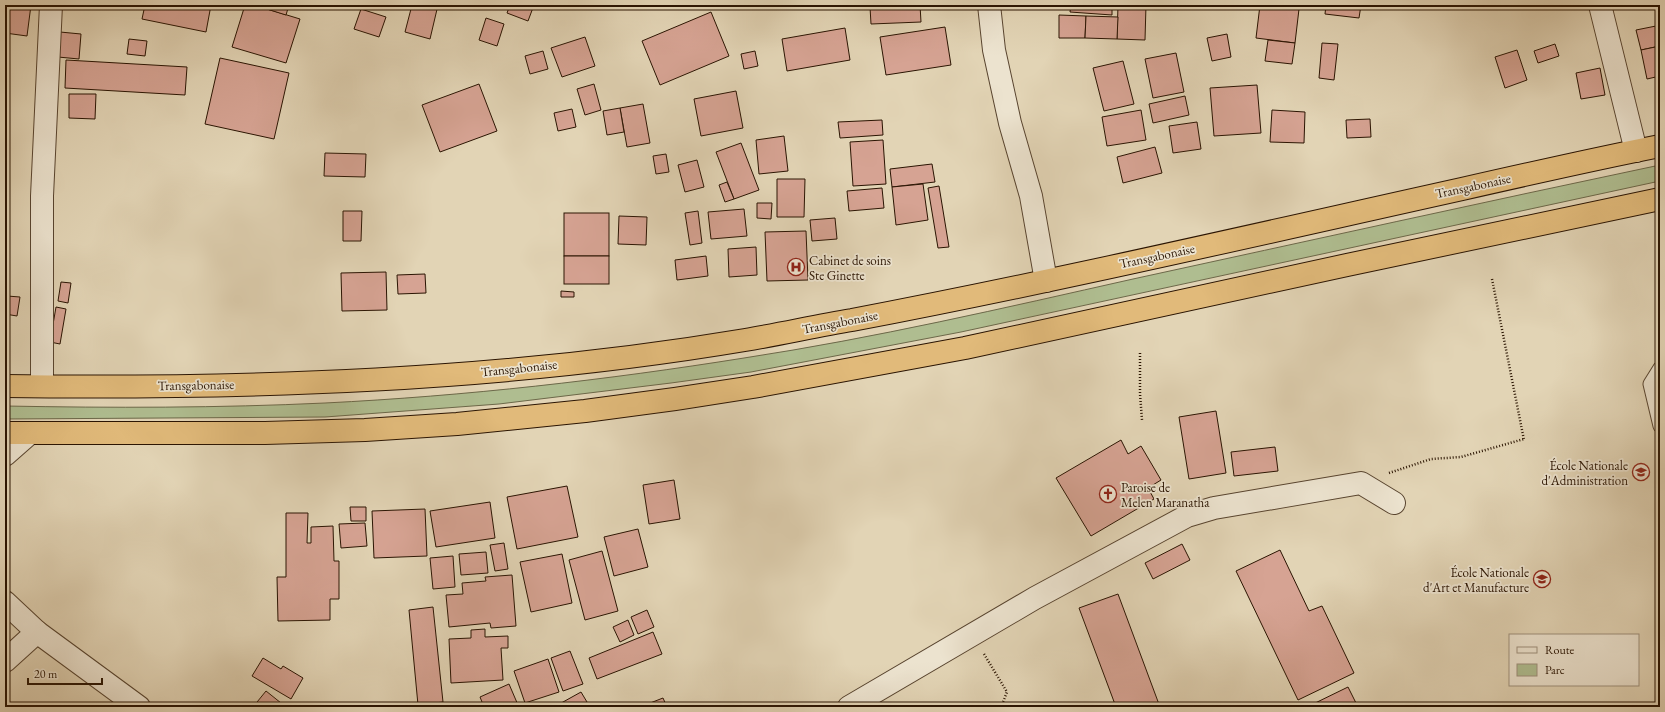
<svg xmlns="http://www.w3.org/2000/svg" width="1665" height="712" viewBox="0 0 1665 712" font-family="'EB Garamond',serif">
<style>
.green{fill:#afbd90;stroke:#6c6849}
.building{fill:#d6a393;stroke:#2a1402}
.lines{fill:none;stroke-linecap:round;stroke-linejoin:round}
.service-casing{stroke:#58442f;stroke-width:15}
.minor-casing{stroke:#58442f;stroke-width:24}
.tertiary-casing{stroke:#58442f;stroke-width:24}
.trunk-casing{stroke:#2a1402;stroke-width:24}
.path{stroke:#2a1402;stroke-width:2.5;stroke-dasharray:1 2;stroke-linecap:butt}
.service{stroke:#ece3cf;stroke-width:13}
.minor{stroke:#ece3cf;stroke-width:22}
.tertiary{stroke:#ece3cf;stroke-width:22}
.trunk{stroke:#e1ba7a;stroke-width:22}
.labels{text-anchor:middle;dominant-baseline:central;stroke-width:3.5;stroke-linejoin:round;paint-order:stroke}
.street-label{font-size:13px;fill:#2a1402;stroke:#ece3cf}
.poi-label{font-size:13px;fill:#2a1402;stroke:#ece3cf;text-anchor:start}
</style>
<rect width="100%" height="100%" fill="#e2d4b5"/>
<filter id="stains"><feTurbulence type="fractalNoise" baseFrequency=".005" numOctaves="4"/><feColorMatrix values="0 0 0 0 .2 0 0 0 0 .09 0 0 0 0 .02 0 0 0 .5 -.17"/></filter>
<radialGradient id="worn" r=".72"><stop offset=".6" stop-color="#630" stop-opacity="0"/><stop offset="1" stop-color="#630" stop-opacity=".3"/></radialGradient>
<path class="green" d="M1660,165V181L961,332L751,372L671,383L499,404L325,417L5,419V406C112,408 219,408 325,403C466,396 606,380 744,358C875,338 1004,308 1133,279C1308,241 1484,202 1660,165Z"/>
<g class="building">
<path d="M5,5H31L27,36L5,33Z"/>
<path d="M145,5H211L206,32L142,19Z"/>
<path d="M245,5H254L300,19L286,63L232,47Z"/>
<path d="M254,5H289L286,15Z"/>
<path d="M412,5H438L430,39L405,32Z"/>
<path d="M510,5H534L528,21L507,13Z"/>
<path d="M920,5L921,22L871,24L870,7Z"/>
<path d="M1012,5H1060V9L1012,8Z"/>
<path d="M1071,5H1112V15L1070,12Z"/>
<path d="M1118,5H1146L1145,40L1117,39Z"/>
<path d="M1260,5L1299,9L1295,43L1256,38Z"/>
<path d="M1326,5H1361L1359,18L1325,14Z"/>
<path d="M361,9L386,17L379,37L354,29Z"/>
<path d="M711,12L729,56L660,85L642,41Z"/>
<path d="M1059,15L1086,16L1085,38H1059Z"/>
<path d="M1086,16L1118,17L1117,39L1085,38Z"/>
<path d="M486,18L504,24L497,46L479,40Z"/>
<path d="M1656,26L1660,46L1641,50L1636,30Z"/>
<path d="M945,27L951,65L886,75L880,37Z"/>
<path d="M845,28L850,60L787,71L782,39Z"/>
<path d="M60,32L81,34L79,59L58,57Z"/>
<path d="M1227,34L1231,57L1212,61L1207,38Z"/>
<path d="M585,37L595,66L562,77L551,48Z"/>
<path d="M129,39L147,41L145,56L127,54Z"/>
<path d="M1268,40L1295,43L1292,64L1265,61Z"/>
<path d="M1322,43L1338,44L1334,80L1319,78Z"/>
<path d="M1555,44L1559,56L1538,63L1534,51Z"/>
<path d="M1660,46V76L1647,79L1641,50Z"/>
<path d="M1517,50L1527,80L1505,88L1495,57Z"/>
<path d="M543,51L548,69L530,74L525,56Z"/>
<path d="M755,51L758,66L744,69L741,54Z"/>
<path d="M1176,53L1184,92L1153,98L1145,59Z"/>
<path d="M220,58L289,73L274,139L205,124Z"/>
<path d="M66,60L187,67L185,95L65,88Z"/>
<path d="M1123,61L1134,104L1104,111L1093,68Z"/>
<path d="M1600,68L1605,95L1581,99L1576,73Z"/>
<path d="M479,84L497,131L440,152L422,105Z"/>
<path d="M594,84L601,110L585,115L577,89Z"/>
<path d="M1257,85L1261,133L1214,136L1210,88Z"/>
<path d="M736,91L743,128L701,136L694,99Z"/>
<path d="M69,94H96L95,119L69,118Z"/>
<path d="M1185,96L1189,115L1153,123L1149,104Z"/>
<path d="M643,104L650,143L627,147L620,108Z"/>
<path d="M620,108L624,132L607,135L603,111Z"/>
<path d="M572,109L576,127L558,131L554,113Z"/>
<path d="M1141,110L1146,140L1107,146L1102,117Z"/>
<path d="M1272,110L1305,112L1304,143L1270,142Z"/>
<path d="M1370,119L1371,137L1347,138L1346,120Z"/>
<path d="M882,120L883,135L840,138L838,122Z"/>
<path d="M1197,122L1201,149L1173,153L1169,126Z"/>
<path d="M784,136L788,171L759,174L756,140Z"/>
<path d="M883,140L886,184L853,186L850,142Z"/>
<path d="M741,143L759,190L734,199L716,152Z"/>
<path d="M1155,147L1162,173L1123,183L1117,157Z"/>
<path d="M325,153L366,154L365,177L324,176Z"/>
<path d="M666,154L669,172L656,174L653,156Z"/>
<path d="M697,160L704,187L685,192L678,165Z"/>
<path d="M932,164L935,182L892,187L890,169Z"/>
<path d="M777,179H805L804,217H777Z"/>
<path d="M727,182L734,199L725,202L719,185Z"/>
<path d="M923,184L928,220L896,225L892,187Z"/>
<path d="M939,186L949,247L938,248L928,188Z"/>
<path d="M882,188L884,208L849,211L847,191Z"/>
<path d="M757,203H772L771,219L757,218Z"/>
<path d="M744,209L747,236L711,239L708,212Z"/>
<path d="M343,211H362L361,241H343Z"/>
<path d="M698,211L702,243L690,245L685,213Z"/>
<rect x="564" y="213" width="45" height="43"/>
<path d="M619,216L647,217L646,245L618,244Z"/>
<path d="M835,218L837,239L812,241L810,220Z"/>
<path d="M806,231L808,280L767,281L765,232Z"/>
<path d="M756,247L757,275L729,277L728,249Z"/>
<rect x="564" y="256" width="45" height="28"/>
<path d="M706,256L708,276L677,280L675,260Z"/>
<path d="M386,272L387,310L342,311L341,273Z"/>
<path d="M425,274L426,293L398,294L397,275Z"/>
<path d="M61,282L71,283L68,303L58,301Z"/>
<path d="M561,291L574,292V297H561Z"/>
<path d="M7,296L20,297L17,316L5,314Z"/>
<path d="M56,307L66,309L60,344L50,342Z"/>
<path d="M1216,411L1226,473L1189,479L1179,417Z"/>
<path d="M1121,440L1128,454L1141,446L1161,480L1148,488L1154,499L1091,536L1056,478Z"/>
<path d="M1275,447L1278,471L1234,476L1231,452Z"/>
<path d="M674,480L680,519L649,524L643,485Z"/>
<path d="M567,486L578,537L517,549L507,497Z"/>
<path d="M490,502L495,538L436,547L430,511Z"/>
<path d="M350,507H366V521H351Z"/>
<path d="M425,509L427,556L374,558L372,511Z"/>
<path d="M286,513H308L307,543H311V527L333,526L334,561H339V599H330V620L278,621L277,577H286Z"/>
<path d="M365,523L367,546L341,548L339,524Z"/>
<path d="M638,529L648,567L614,576L604,537Z"/>
<path d="M504,543L508,569L495,571L490,545Z"/>
<path d="M1182,544L1190,560L1153,579L1145,563Z"/>
<path d="M1280,550L1309,611L1322,606L1354,673L1298,700L1236,571Z"/>
<path d="M602,551L618,611L585,620L569,560Z"/>
<path d="M486,552L488,573L461,575L459,554Z"/>
<path d="M562,554L572,603L531,612L520,562Z"/>
<path d="M453,556L455,587L433,589L430,558Z"/>
<path d="M512,575L516,626L491,628L490,623L449,627L446,595L463,594L462,583L486,581L485,577Z"/>
<path d="M1118,594L1160,707H1116L1079,608Z"/>
<path d="M433,607L443,702L418,705L409,610Z"/>
<path d="M647,610L654,627L638,634L631,617Z"/>
<path d="M628,620L634,635L620,642L613,627Z"/>
<path d="M485,629V637L508,636V648H501L503,680L451,683L449,639L471,638V630Z"/>
<path d="M653,632L662,654L597,679L589,658Z"/>
<path d="M570,651L583,684L563,691L551,658Z"/>
<path d="M263,658L281,669L283,666L303,678L291,699L252,676Z"/>
<path d="M548,659L559,692L525,703L514,671Z"/>
<path d="M509,684L518,705L513,707H484L480,697Z"/>
<path d="M1348,687L1358,707H1307Z"/>
<path d="M266,691L281,703L279,707H253Z"/>
<path d="M581,692L590,707H554Z"/>
<path d="M663,698L667,707H646L645,705Z"/>
</g>
<g class="lines">
<g class="service-casing">
<path id="service" d="M1660,368L1650,384L1660,426"/>
</g>
<g class="minor-casing">
<g id="minor">
<path d="M989,5L994,50L1010,123L1031,196L1046,281"/>
<path d="M1600,5L1636,151"/>
<path d="M42,386V196L51,5"/>
<path d="M5,661L37,632"/>
<path d="M849,707L1035,598L1187,516L1214,508L1361,483L1394,503"/>
</g>
</g>
<g class="tertiary-casing">
<g id="tertiary">
<path d="M5,455L30,433"/>
<path d="M5,602L37,632L139,707"/>
</g>
</g>
<g class="trunk-casing">
<g id="trunk">
<path d="M5,386C252,389 501,381 745,340C781,334 816,326 852,320C1057,281 1259,234 1462,189C1528,174 1594,159 1660,146"/>
<path d="M5,433H265L365,430L457,424L585,411L675,399L753,387L965,348L1347,265L1660,199"/>
</g>
</g>
<g class="path">
<path d="M1492,279L1524,440"/>
<path d="M1140,353V394L1142,420"/>
<path d="M1389,473L1431,459L1461,457L1524,439"/>
<path d="M984,654L1007,692L1001,707"/>
</g>
<use href="#service" class="service"/>
<use href="#minor" class="minor"/>
<use href="#tertiary" class="tertiary"/>
<use href="#trunk" class="trunk"/>
</g>
<defs>
<g id="hospital-ring" transform="scale(0.9)"><circle r="9.5" fill="#ece3cf" stroke="#8f2418" stroke-width="1.5"/><path d="M-5-5h3v3.5h4V-5h3V5h-3V1.5h-4V5h-3Z" fill="#8f2418"/></g>
<g id="university-ring" transform="scale(0.9)"><circle r="9.5" fill="#ece3cf" stroke="#8f2418" stroke-width="1.5"/><path d="M0-5L7-2L0 1L-7-2ZM-4 1L0 2.5L4 1V4Q0 6-4 4Z" fill="#8f2418"/></g>
<g id="church-ring" transform="scale(0.9)"><circle r="9.5" fill="#ece3cf" stroke="#8f2418" stroke-width="1.5"/><path d="M-1.2-6h2.4v3.5h3.3v2.4h-3.3V6h-2.4V-.1h-3.3v-2.4h3.3Z" fill="#8f2418"/></g>
</defs>
<g fill-rule="evenodd">
<use href="#hospital-ring" x="796" y="267"/>
<use href="#university-ring" x="1641" y="472"/>
<use href="#church-ring" x="1108" y="494"/>
<use href="#university-ring" x="1542" y="579"/>
</g>
<g class="labels">
<g class="street-label">
<text transform="translate(1473 186) rotate(-12)">Transgabonaise</text>
<text transform="translate(1157 256) rotate(-12)">Transgabonaise</text>
<text transform="translate(840 322) rotate(-11)">Transgabonaise</text>
<text transform="translate(519 368) rotate(-6)">Transgabonaise</text>
<text transform="translate(196 385) rotate(-1)">Transgabonaise</text>
</g>
<g class="poi-label">
<text x="809" y="260">Cabinet de soins<tspan x="809" dy="15">Ste Ginette</tspan></text>
<text x="1628" y="465" text-anchor="end">École Nationale<tspan x="1628" dy="15">d'Administration</tspan></text>
<text x="1121" y="487">Paroise de<tspan x="1121" dy="15">Melen Maranatha</tspan></text>
<text x="1529" y="572" text-anchor="end">École Nationale<tspan x="1529" dy="15">d'Art et Manufacture</tspan></text>
</g>
</g>
<rect width="1665" height="712" fill="none" stroke="#e2d4b5" stroke-width="20"/>
<rect x="6" y="6" width="1653" height="700" fill="none" stroke="#2a1402" stroke-width="2"/>
<rect x="10" y="10" width="1645" height="692" fill="none" stroke="#2a1402"/>
<rect x="1509" y="634" width="130" height="52" fill="#ece3cf" stroke="#9e907d"/>
<rect x="1517" y="647" width="20" height="6" fill="#ece3cf" stroke="#9e907d"/>
<text x="1545" y="654" font-size="12" fill="#2a1402">Route</text>
<rect x="1517" y="664" width="20" height="12" fill="#afbd90" stroke="#9e907d"/>
<text x="1545" y="674" font-size="12" fill="#2a1402">Parc</text>
<path d="M28 678v6h74v-6" fill="none" stroke="#2a1402" stroke-width="2"/>
<text x="34" y="678" font-size="12" fill="#2a1402" stroke="#ece3cf" stroke-width="3" paint-order="stroke">20 m</text>
<rect width="100%" height="100%" filter="url(#stains)"/>
<rect width="100%" height="100%" fill="url(#worn)"/>
</svg>
